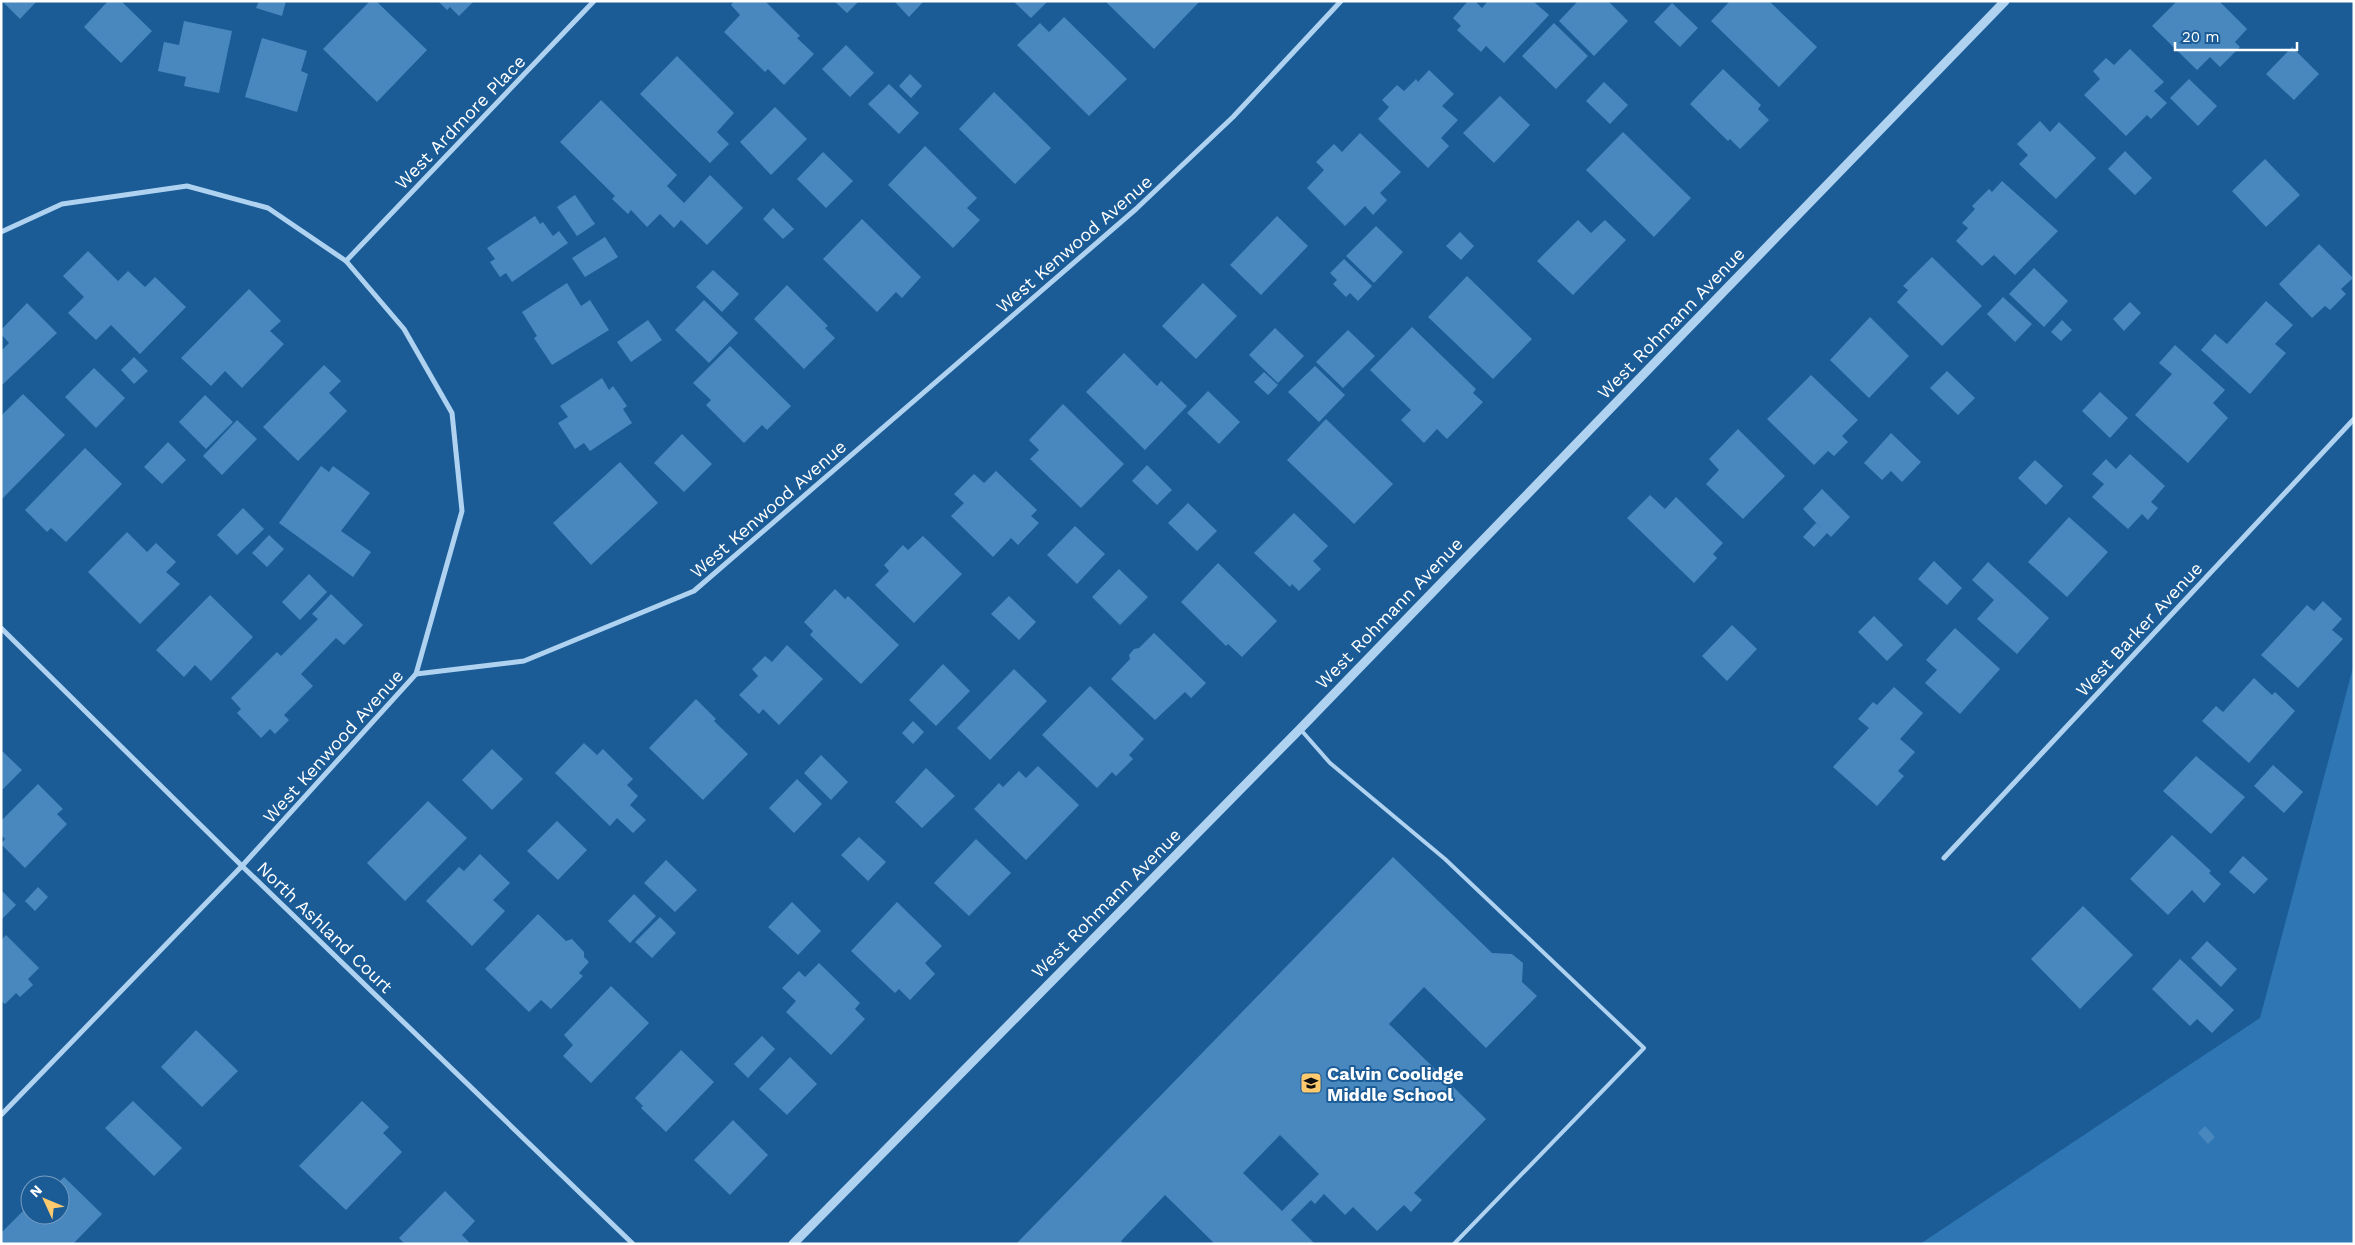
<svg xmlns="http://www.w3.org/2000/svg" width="2355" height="1245" viewBox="0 0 2355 1245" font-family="'Work Sans',sans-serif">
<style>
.green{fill:#2f76b4}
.building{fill:#4987bf;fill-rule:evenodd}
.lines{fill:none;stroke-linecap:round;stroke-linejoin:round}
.service{stroke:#afd2f0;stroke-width:4}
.minor{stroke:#afd2f0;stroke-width:5}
.tertiary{stroke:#afd2f0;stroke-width:9}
.labels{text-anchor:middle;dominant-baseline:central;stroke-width:4;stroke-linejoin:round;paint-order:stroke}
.street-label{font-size:18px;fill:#fff;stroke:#1b5c97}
.poi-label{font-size:18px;font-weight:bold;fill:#fff;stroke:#1b5c97;text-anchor:start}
</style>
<rect width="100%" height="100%" fill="#1b5c97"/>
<path class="green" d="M2354,664V1244H1920L2260,1018Z"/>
<g class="building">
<path d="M2,1H37L20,19Z"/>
<path d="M108,1H121L152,31L121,63L84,27Z"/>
<path d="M259,1H286L282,16L256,8Z"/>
<path d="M370,1H376L427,50L377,102L323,49Z"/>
<path d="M438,1H474L459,16L450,7L447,10Z"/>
<path d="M734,1H765L800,36L797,38L814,54L784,85L768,69L765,72L724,32L740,15L731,5Z"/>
<path d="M834,1H859L847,13Z"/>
<path d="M894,1H924L909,17Z"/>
<path d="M1013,1H1048L1031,18Z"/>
<path d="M1105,1H1200L1154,49Z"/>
<path d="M1468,1H1475L1482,8L1488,1H1533L1549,15L1504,63L1486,46L1481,52L1457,30L1461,26L1453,18Z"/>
<path d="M1578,1H1608L1628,21L1594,56L1559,21Z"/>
<path d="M1730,1H1769L1817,47L1779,87L1711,21Z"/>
<path d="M2177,1H2219L2247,29L2235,42L2240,47L2220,67L2210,57L2197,70L2152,26Z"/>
<path d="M1672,3L1698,28L1680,47L1654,22Z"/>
<path d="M1064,17L1127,79L1089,116L1017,45L1040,23L1049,32Z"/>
<path d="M184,21L232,31L219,93L184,86L186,77L158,71L164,42L179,45Z"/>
<path d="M1554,23L1588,56L1556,89L1522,56Z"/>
<path d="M262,38L307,51L301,71L308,74L297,112L245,97Z"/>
<path d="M846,45L874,73L850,97L822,69Z"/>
<path d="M2292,47L2319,74L2294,100L2266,74Z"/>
<path d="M2130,49L2164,82L2154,91L2167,103L2151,119L2147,115L2126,136L2084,95L2100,79L2093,71L2106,58L2114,65Z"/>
<path d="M677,56L734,113L717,132L729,144L710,163L640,94Z"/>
<path d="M1723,69L1761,105L1758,109L1769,120L1740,149L1730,139L1728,141L1690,104Z"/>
<path d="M1429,70L1454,94L1442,106L1458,120L1441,138L1449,146L1428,168L1378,119L1389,107L1382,100L1397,85L1404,91L1416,79L1418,82Z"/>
<path d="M910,74L922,86L911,98L899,86Z"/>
<path d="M2189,79L2217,106L2198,126L2170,98Z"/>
<path d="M1604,82L1628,105L1610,124L1586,101Z"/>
<path d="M889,84L919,113L899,134L868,104Z"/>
<path d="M994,92L1051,148L1015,184L959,129Z"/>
<path d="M1500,96L1530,125L1494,163L1463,133Z"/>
<path d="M601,100L677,175L667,186L684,203L710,175L743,208L707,245L681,220L674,228L660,214L647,227L631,210L628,214L612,199L615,196L560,142Z"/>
<path d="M775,107L807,139L771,175L740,142Z"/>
<path d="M2040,121L2050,132L2059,122L2096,158L2056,199L2019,164L2028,155L2017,144Z"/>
<path d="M1623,132L1691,198L1654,237L1586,170Z"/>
<path d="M1360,133L1401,172L1380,193L1387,200L1373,215L1365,206L1345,226L1307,188L1324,170L1316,162L1334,144L1342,152Z"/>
<path d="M925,146L977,198L967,208L980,220L953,248L888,185Z"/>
<path d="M2125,151L2152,178L2135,195L2108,169Z"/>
<path d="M823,152L853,181L826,208L797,179Z"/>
<path d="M2265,159L2300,195L2266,227L2232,191Z"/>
<path d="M2002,181L2058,231L2015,275L1994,255L1982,266L1956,241L1968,228L1962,223L1975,209L1972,206L1989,189L1992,192Z"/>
<path d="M575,195L595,224L577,236L557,207Z"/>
<path d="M773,208L794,229L783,239L763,219Z"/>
<path d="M535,216L540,224L543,222L553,236L559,231L568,243L512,282L506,273L500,277L490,262L495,259L487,248Z"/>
<path d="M1277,216L1308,246L1261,295L1230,265Z"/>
<path d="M862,219L921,277L902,298L896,292L877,312L823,259Z"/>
<path d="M1578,220L1591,233L1605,220L1626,240L1573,295L1537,261Z"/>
<path d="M1376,226L1403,252L1374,283L1346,256Z"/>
<path d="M1460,232L1474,246L1461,260L1446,246Z"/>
<path d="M605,237L618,257L585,277L572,258Z"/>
<path d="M2319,244L2353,278L2341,289L2346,294L2330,310L2325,306L2312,318L2279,284Z"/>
<path d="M88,251L118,281L128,271L145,287L155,277L186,307L140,354L111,325L96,340L68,313L84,297L63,276Z"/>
<path d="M1932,257L1982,306L1942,346L1897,302L1908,290L1903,286Z"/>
<path d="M1344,259L1372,286L1358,301L1350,293L1346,297L1333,284L1337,280L1330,273Z"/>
<path d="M2034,268L2068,301L2044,327L2009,294Z"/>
<path d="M713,270L739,294L722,312L696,287Z"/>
<path d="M1467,276L1532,339L1493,379L1428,317Z"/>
<path d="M567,283L581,306L590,300L609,330L552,365L534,338L537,336L522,312Z"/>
<path d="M1203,283L1237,316L1196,359L1162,326Z"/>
<path d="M787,285L828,326L825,328L835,338L804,369L754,319Z"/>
<path d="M249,289L281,321L270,331L284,344L242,388L225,371L211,386L181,358Z"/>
<path d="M2003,297L2032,324L2015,342L1987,314Z"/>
<path d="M704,300L738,333L709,363L675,330Z"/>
<path d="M2266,301L2293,325L2275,344L2286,353L2250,394L2201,350L2215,334L2227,344Z"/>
<path d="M2130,302L2141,313L2124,331L2113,319Z"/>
<path d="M27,303L57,333L1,386V351L9,343L1,334V330Z"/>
<path d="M1870,317L1909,356L1869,398L1830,360Z"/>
<path d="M648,320L662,340L631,362L617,342Z"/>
<path d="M2062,320L2072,330L2061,341L2051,332Z"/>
<path d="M1412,327L1476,389L1473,393L1483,402L1447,439L1437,429L1424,443L1401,420L1411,410L1370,370Z"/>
<path d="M1275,328L1304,356L1278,383L1249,355Z"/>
<path d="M1348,330L1375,356L1343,388L1316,362Z"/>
<path d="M2175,345L2225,390L2213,403L2228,418L2188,463L2135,415L2172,374L2159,363Z"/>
<path d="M730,346L791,406L767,430L762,425L744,443L706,405L711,400L693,383Z"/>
<path d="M1124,353L1157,386L1161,381L1187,406L1145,450L1086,392Z"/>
<path d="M134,357L148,371L134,384L121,370Z"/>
<path d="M324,365L341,381L329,393L347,411L298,461L263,427Z"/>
<path d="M1315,366L1345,395L1319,422L1288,392Z"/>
<path d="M94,368L125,398L96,428L65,397Z"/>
<path d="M1947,371L1975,398L1958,415L1930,388Z"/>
<path d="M1264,372L1278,385L1268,395L1254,382Z"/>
<path d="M1811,375L1858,420L1842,436L1848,442L1834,456L1828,451L1814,465L1767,419Z"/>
<path d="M602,378L609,390L613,386L627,406L623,409L632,423L590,451L584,443L575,449L558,423L568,417L560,406Z"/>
<path d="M1208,391L1240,422L1219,444L1187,413Z"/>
<path d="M2100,392L2128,418L2110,438L2082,411Z"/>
<path d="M23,394L65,435L1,500V416Z"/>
<path d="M205,395L233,422L206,449L179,422Z"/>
<path d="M1063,404L1124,464L1081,508L1030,459L1039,450L1029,440Z"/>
<path d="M1326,419L1393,484L1354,524L1287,460Z"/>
<path d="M237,420L257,439L222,475L203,456Z"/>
<path d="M1738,429L1785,476L1743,519L1706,484L1719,470L1709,459Z"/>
<path d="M1891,433L1921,462L1902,482L1891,471L1882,480L1864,463Z"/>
<path d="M682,434L712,464L684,492L654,463Z"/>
<path d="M168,442L186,460L162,484L144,467Z"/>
<path d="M85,448L122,484L66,542L51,528L47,532L25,510Z"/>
<path d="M2130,454L2165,486L2151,502L2158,508L2148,520L2142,514L2128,529L2092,497L2104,484L2092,474L2106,459L2116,469Z"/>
<path d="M2035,460L2063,486L2046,505L2018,478Z"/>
<path d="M620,462L658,503L591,565L553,523Z"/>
<path d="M1147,465L1172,490L1157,505L1132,481Z"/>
<path d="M321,466L329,472L333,466L370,493L341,531L371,552L353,577L279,523Z"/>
<path d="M996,471L1037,510L1031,516L1039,523L1018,545L1011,538L993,557L951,516L964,503L954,494L974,474L984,483Z"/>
<path d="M1822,489L1850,517L1831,537L1827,533L1814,547L1803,537L1816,523L1822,529L1803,509Z"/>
<path d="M1650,495L1665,509L1676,497L1723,543L1713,554L1717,558L1694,583L1627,518Z"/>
<path d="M1188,503L1217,531L1197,551L1168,523Z"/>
<path d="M243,508L264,529L237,555L217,535Z"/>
<path d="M1294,513L1328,546L1313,561L1321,569L1299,591L1292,584L1290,587L1254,553Z"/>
<path d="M2069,517L2108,552L2067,597L2028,562Z"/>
<path d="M1075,526L1105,554L1077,584L1047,555Z"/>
<path d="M127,532L147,552L156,543L176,562L166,572L180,584L140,624L88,572Z"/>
<path d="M269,535L284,549L267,567L252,553Z"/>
<path d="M923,536L962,574L914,623L875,585L889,571L884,565L903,545L908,550Z"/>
<path d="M1934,561L1962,588L1947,605L1918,579Z"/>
<path d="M1988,562L2049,618L2017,654L1977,619L1994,600L1972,580Z"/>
<path d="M1218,563L1277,621L1242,657L1228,644L1226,646L1181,602Z"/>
<path d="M1119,569L1148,597L1120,625L1092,597Z"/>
<path d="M309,574L327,592L300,620L282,602Z"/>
<path d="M835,589L845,599L848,596L899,645L861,684L810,635L813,631L804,622Z"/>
<path d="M331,594L363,625L344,645L336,638L301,674L313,686L284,715L289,720L275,734L270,729L261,738L237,713L241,709L231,698L277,652L281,656L318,619L312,614Z"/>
<path d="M210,595L253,637L211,681L195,665L184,677L156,650Z"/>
<path d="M1009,596L1036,622L1019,640L991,614Z"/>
<path d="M2323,601L2342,619L2332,630L2343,639L2298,688L2261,655L2307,605L2314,611Z"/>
<path d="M1874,616L1903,645L1887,661L1858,632Z"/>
<path d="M1732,625L1757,649L1727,681L1702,656Z"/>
<path d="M1955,628L2000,669L1960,714L1925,683L1937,670L1926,660Z"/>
<path d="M1154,633L1206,683L1191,698L1185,692L1155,720L1111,679L1130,659L1129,655L1134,649L1139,648Z"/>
<path d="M787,645L823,679L779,725L763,709L759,714L739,695L758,676L752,669L765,656L772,662Z"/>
<path d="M943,664L970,691L936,726L909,700Z"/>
<path d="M1014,669L1047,701L990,760L957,728Z"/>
<path d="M2254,678L2272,695L2275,692L2295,711L2249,763L2202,721L2216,706L2223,712Z"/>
<path d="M1090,686L1144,739L1129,755L1133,759L1116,776L1112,772L1097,788L1042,735Z"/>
<path d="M1894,687L1923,713L1900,739L1915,752L1898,771L1904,776L1877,806L1833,767L1869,728L1858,719L1873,702L1877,705Z"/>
<path d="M696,699L716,719L714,721L748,754L703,800L649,748Z"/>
<path d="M913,721L924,732L913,744L902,733Z"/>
<path d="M584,743L597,755L603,749L633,779L627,785L638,796L630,805L646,820L633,833L617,818L610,826L555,773Z"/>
<path d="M492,749L523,779L492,810L462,780Z"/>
<path d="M1,750L22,770L1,791Z"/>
<path d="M821,755L848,782L831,800L804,773Z"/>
<path d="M2196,756L2245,797L2211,834L2163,791Z"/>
<path d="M2273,765L2303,792L2284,813L2254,786Z"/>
<path d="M1038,766L1079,805L1026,860L974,809L999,783L1003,787L1019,771L1026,778Z"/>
<path d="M926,768L955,796L922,828L895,802Z"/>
<path d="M797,779L822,804L794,833L769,808Z"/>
<path d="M38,784L63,809L57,814L67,824L25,868L1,844L5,839L1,835V821Z"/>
<path d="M428,801L467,838L405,901L367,863Z"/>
<path d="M557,821L587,850L558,880L527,851Z"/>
<path d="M2172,835L2211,871L2209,873L2221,884L2204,903L2192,890L2168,915L2130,879Z"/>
<path d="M859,837L886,862L868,881L841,855Z"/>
<path d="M976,839L1011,873L969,916L934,883Z"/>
<path d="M480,854L510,883L493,900L505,911L472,946L426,901L459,867L464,871Z"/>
<path d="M2243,856L2268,879L2254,894L2229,872Z"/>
<path d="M1393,857L1492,953L1512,954L1523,963L1522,982L1537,996L1486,1048L1424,987L1389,1024L1486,1119L1414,1193L1422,1200L1411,1212L1404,1205L1377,1231L1353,1207L1345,1215L1324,1194L1315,1204L1311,1200L1291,1220L1315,1244H1215L1165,1195L1121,1241L1124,1244H1016ZM1280,1135L1319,1174L1282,1211L1243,1173Z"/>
<path d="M666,860L697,890L675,912L644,883Z"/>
<path d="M38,887L48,897L35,911L25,901Z"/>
<path d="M1,890L16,905L1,920Z"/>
<path d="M634,894L656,916L630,943L608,921Z"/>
<path d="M792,902L821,931L798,955L768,927Z"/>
<path d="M897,902L942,946L925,963L935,974L910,1000L899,989L895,993L851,951Z"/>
<path d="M2083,906L2133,955L2080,1009L2031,959Z"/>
<path d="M538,914L566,941L572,939L584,952V957L589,962L579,973L583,976L551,1009L541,1000L529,1012L485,969Z"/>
<path d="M660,917L676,933L652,958L635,942Z"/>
<path d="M6,935L39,968L28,979L33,985L20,997L16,993L5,1004L1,1001V940Z"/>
<path d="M2207,941L2237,969L2221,987L2191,958Z"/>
<path d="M2180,959L2234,1010L2212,1033L2197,1019L2190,1026L2152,989Z"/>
<path d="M819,963L860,1003L855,1009L865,1019L831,1055L786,1012L796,1001L782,988L799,971L805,977Z"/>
<path d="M611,986L649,1023L591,1083L563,1056L573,1045L564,1035Z"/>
<path d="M196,1030L238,1071L202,1107L161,1067Z"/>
<path d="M762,1036L775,1049L748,1078L734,1064Z"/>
<path d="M681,1050L714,1082L666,1132L641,1108L643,1106L635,1098Z"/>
<path d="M790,1057L817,1084L787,1115L759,1089Z"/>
<path d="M133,1101L182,1148L154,1176L105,1128Z"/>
<path d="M362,1101L389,1127L383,1133L402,1152L346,1210L299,1166Z"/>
<path d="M733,1120L768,1155L730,1195L694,1160Z"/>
<path d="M2205,1126L2215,1137L2208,1144L2198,1133Z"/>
<path d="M64,1177L102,1214L73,1244H1V1233L29,1205L30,1215H60V1185H56Z"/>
<path d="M445,1191L475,1221L462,1235L471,1244H405L399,1238Z"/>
</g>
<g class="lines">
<path class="service" d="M1301,730L1330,763L1445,859L1644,1048L1454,1244"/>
<g class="minor">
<path d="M1,232L62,204L187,186L268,208L346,261L404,329L452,413L462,511L416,674"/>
<path d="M346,261L594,1"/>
<path d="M1,628L242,866L633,1244"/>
<path d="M1944,858L2354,419"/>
<path d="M1,1115L242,866L416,674L524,661L694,591L1136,209L1233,117L1341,1"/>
</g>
<path class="tertiary" d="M793,1244L1300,729L2005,1"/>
</g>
<defs>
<g id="school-square" transform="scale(1.125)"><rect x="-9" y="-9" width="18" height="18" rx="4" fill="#ffc96e" stroke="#1b5c97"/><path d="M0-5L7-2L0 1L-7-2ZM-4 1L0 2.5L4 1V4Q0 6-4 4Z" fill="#111"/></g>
</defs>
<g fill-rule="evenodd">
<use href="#school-square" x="1311" y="1083"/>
</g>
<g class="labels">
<g class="street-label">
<text transform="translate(460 122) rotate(-46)">West Ardmore Place</text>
<text transform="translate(1074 244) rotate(-41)">West Kenwood Avenue</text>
<text transform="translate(1671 323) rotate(-46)">West Rohmann Avenue</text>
<text transform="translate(768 509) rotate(-41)">West Kenwood Avenue</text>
<text transform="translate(1389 613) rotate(-46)">West Rohmann Avenue</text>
<text transform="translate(2139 629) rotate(-47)">West Barker Avenue</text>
<text transform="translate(333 746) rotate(-48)">West Kenwood Avenue</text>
<text transform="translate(1106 903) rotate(-45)">West Rohmann Avenue</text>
<text transform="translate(325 927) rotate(44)">North Ashland Court</text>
</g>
<g class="poi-label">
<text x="1327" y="1073">Calvin Coolidge<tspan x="1327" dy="21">Middle School</tspan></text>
</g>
</g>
<rect width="2355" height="1245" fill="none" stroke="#ffffff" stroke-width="5"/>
<g transform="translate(45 1200) rotate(314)"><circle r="24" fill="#1b5c97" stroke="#769dc1"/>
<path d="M0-4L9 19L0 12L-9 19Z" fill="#ffc96e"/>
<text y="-8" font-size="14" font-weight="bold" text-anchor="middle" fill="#ffffff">N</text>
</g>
<path d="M2175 42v8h122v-8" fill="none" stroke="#ffffff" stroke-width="2.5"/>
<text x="2182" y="42" font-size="15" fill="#ffffff" stroke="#1b5c97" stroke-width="4" paint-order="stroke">20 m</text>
</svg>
